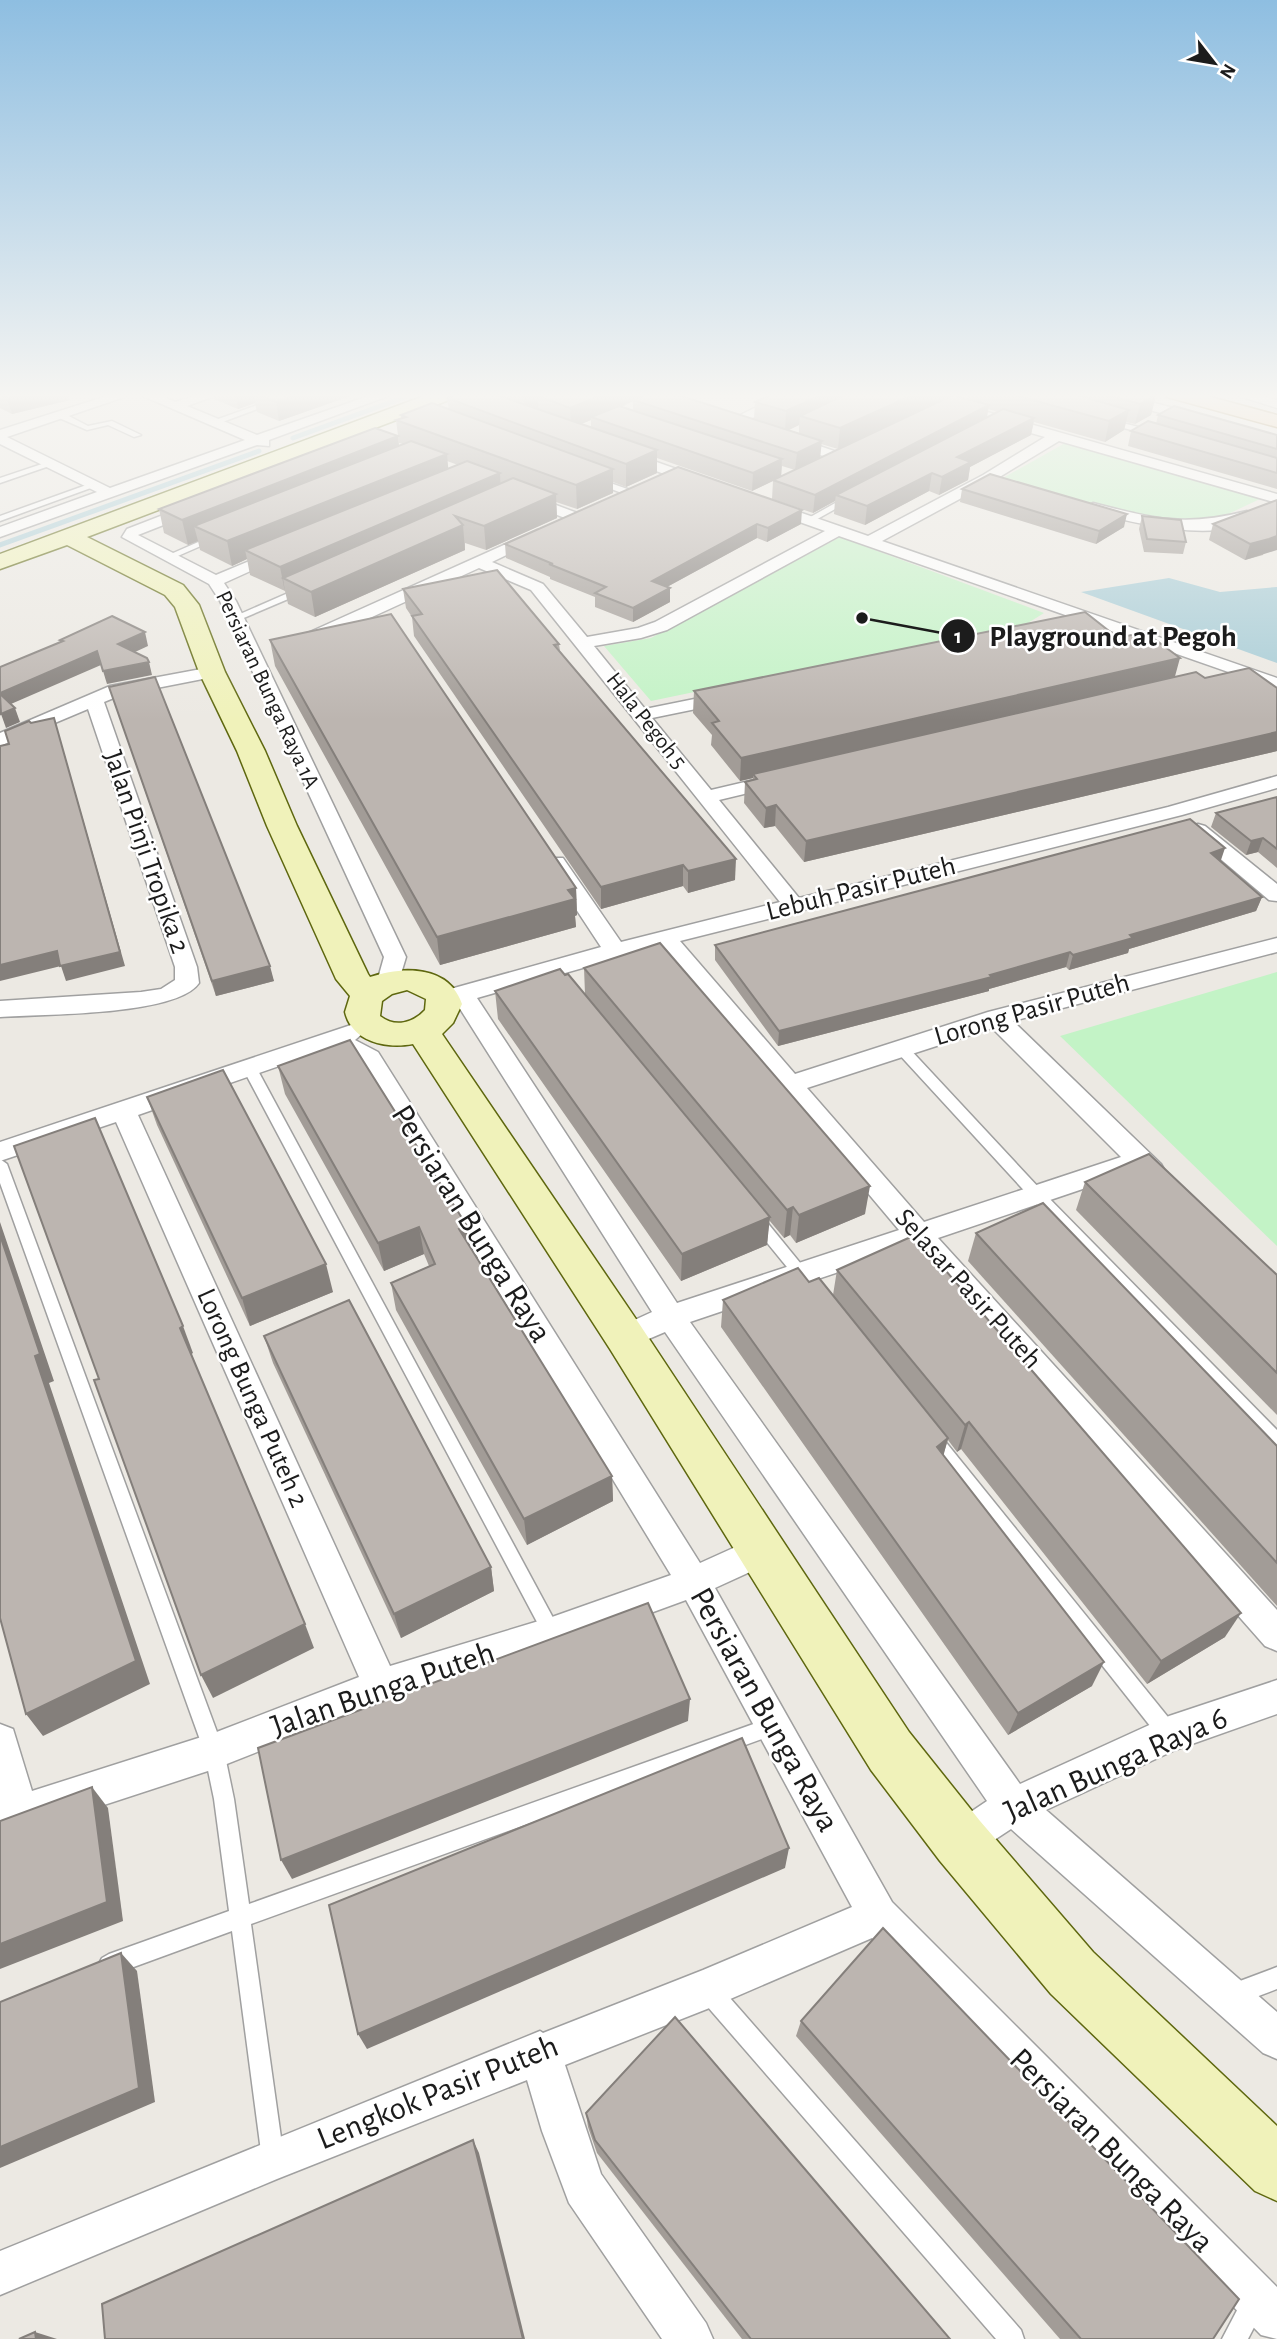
<svg xmlns="http://www.w3.org/2000/svg" width="1277" height="2339" viewBox="0 0 1277 2339" font-family="'Alegreya Sans',sans-serif">
<style>
.park{fill:#c3f3c6}
.water{fill:#a7ccd6}
.lines{fill:none;stroke-linecap:round;stroke-linejoin:round}
.stream{stroke:#a7ccd6;stroke-width:5}
.lane-casing{stroke:#a0a0a0;stroke-width:3}
.street-casing{stroke:#a0a0a0;stroke-width:3}
.secondary-casing{stroke:#5e670f;stroke-width:3}
.primary-casing{stroke:#855d0e;stroke-width:3}
.lane{fill:#fff;fill-rule:evenodd}
.street{fill:#fff;fill-rule:evenodd}
.secondary{fill:#f0f2ba;fill-rule:evenodd}
.primary{fill:#f2cfa2;fill-rule:evenodd}
.wall{fill:#a29c97;fill-rule:evenodd}
.shaded-wall{fill:#847f7b}
.building{fill:#bcb5b0;stroke:#847f7b;stroke-width:2}
.labels{text-anchor:middle;dominant-baseline:central;stroke-width:5;stroke-linejoin:round;paint-order:stroke}
.far-street-label{font-size:23px;fill:#1c1c1c;stroke:#fff}
.street-label{font-size:28px;fill:#1c1c1c;stroke:#fff}
.near-street-label{font-size:33px;fill:#1c1c1c;stroke:#fff}
.leader{fill:none;stroke:#1c1c1c;stroke-width:2.5}
.callout-dot{fill:#1c1c1c;stroke:#fff;stroke-width:2.5}
.mark-label{font-size:21px;text-anchor:middle;font-weight:bold;fill:#fff}
.callout-label{font-size:30px;text-anchor:middle;font-weight:bold;fill:#1c1c1c;stroke:#fff;stroke-width:5;stroke-linejoin:round;paint-order:stroke}
</style>
<rect width="100%" height="100%" fill="#ece9e3"/>
<g class="park">
<path d="M1067,442L1262,498L1205,525L1144,518L1003,478Z"/>
<path d="M840,537L1044,613L1028,623L651,701L604,646L651,638Z"/>
<path d="M1277,972V1246L1060,1036Z"/>
</g>
<path class="water" d="M1169,578L1220,592L1277,587V663L1081,592Z"/>
<g class="lines">
<g class="stream">
<path d="M293,438L416,393"/>
<path d="M0,545L259,451"/>
</g>
<g class="lane-casing">
<g id="lane">
<path d="M291,393H301L217,424L210,422Z"/>
<path d="M57,413H63L88,426L112,421L141,435L134,437L108,425L87,430L57,417Z"/>
<path d="M1107,419L1154,431L1155,433L1151,435L1104,423Z"/>
<path d="M48,462L55,464L0,483V478Z"/>
<path d="M596,478L633,491L634,493L627,495L593,482V478Z"/>
<path d="M92,483L99,485L0,521V516Z"/>
<path d="M846,497L853,499L812,522L805,520Z"/>
<path d="M212,536L219,538L171,559L164,557Z"/>
<path d="M304,586L308,589L307,591L239,620L231,618Z"/>
<path d="M901,1044L906,1045L1041,1190L1277,1430V1448L1271,1446L1031,1198L896,1051L895,1048Z"/>
<path d="M249,1063L256,1067L558,1627L561,1633L558,1639L552,1642L546,1639L242,1067Z"/>
<path d="M0,1159L7,1164L224,1751L234,1799L249,1904L773,1717L780,1719L783,1726L780,1733L773,1735L251,1924L284,2159L281,2167L273,2170L265,2167L262,2159L232,1931L109,1976L102,1972L98,1965L102,1958L109,1954L229,1911L214,1799L204,1751L0,1183Z"/>
<path d="M756,1214L761,1215L810,1275L812,1279L810,1283H800L751,1223L749,1219L751,1215Z"/>
<path d="M934,1433L940,1435L1176,1727L1179,1734L1176,1741L1169,1744L1162,1741L928,1445L926,1440L928,1435Z"/>
<path d="M1277,1967V1989L1232,2006L1224,2003L1221,1995L1224,1987Z"/>
<path d="M708,1979L716,1982L1021,2330L1024,2339H996L700,1998L697,1990L700,1982Z"/>
<path d="M1254,2292L1263,2295L1266,2304L1248,2339H1222L1245,2295Z"/>
</g>
</g>
<g class="street-casing">
<g id="street">
<path d="M116,393H136L7,437L110,488L245,440L136,393H154L175,402L204,393H224L187,406L257,435L377,393H396L269,440V446L257,445L0,537V527L97,492L0,444V430Z"/>
<path d="M785,393H803L738,425L733,426L726,422Z"/>
<path d="M1095,393H1117L1207,417L1209,420L1202,424L1097,396Z"/>
<path d="M1230,393H1252L1277,400V408Z"/>
<path d="M952,402L1277,494V503L1059,441L993,481L882,541L1277,678V689L839,536L667,630L641,638L594,646L645,709L729,692L735,693L738,697L735,701L652,718L711,790L779,774L786,776L789,780L786,784L719,800L799,898L1168,807L1277,776V788L1182,815L680,941L795,1074L988,1012L1277,938V952L1013,1021L1161,1164L1165,1171L1161,1178C1150,1181 1145,1180 1136,1171L938,1238L1277,1610V1651L1265,1646L913,1247L690,1322L1020,1784L1169,1716L1277,1680V1714L1175,1750L1046,1810L1277,2012V2059L1263,2053L1011,1829L973,1854L960,1860L947,1854L941,1841L947,1828L987,1801L665,1332L625,1349L615,1345L610,1337L615,1329L652,1312L457,1004L446,1007L438,1004L434,999L438,994L454,988L601,947L545,862L549,858H563L621,942L780,902L531,590L479,568L313,644L307,645L298,640L301,636L537,530L542,532L545,535L542,538L492,562L543,584L587,637L638,628L655,622L825,531L763,509L760,506L763,503H773L868,536L983,475L1045,437L947,409V403ZM660,946L899,1230L677,1303L477,998ZM992,1028L1121,1157L924,1222L807,1088Z"/>
<path d="M787,435L843,454L845,457L838,461L782,442V436Z"/>
<path d="M623,450L707,480L709,483L702,487L697,486L618,457L616,454Z"/>
<path d="M524,493L580,514L583,517L575,522L570,520L519,500L517,497L519,494Z"/>
<path d="M194,503L202,508L199,511L138,535L216,575L276,550L282,548L290,553L224,583L236,601L406,957L397,987L389,989L381,987L377,982L384,957L220,601L209,584L122,537L127,529Z"/>
<path d="M1093,503C1155,519 1184,527 1247,511L1255,516C1223,547 1126,521 1088,511L1085,508Z"/>
<path d="M212,667L221,672L218,676L121,695L104,702L197,967L199,983C177,1016 41,1014 0,1017V1001L141,992L161,989L175,980V967L88,709L0,746V733L110,686Z"/>
<path d="M1198,824L1205,826L1277,884V901L1269,900L1191,834L1188,830L1191,826Z"/>
<path d="M351,1025L359,1027L363,1033L355,1040L378,1052L700,1563L762,1535L774,1539L778,1550L774,1561L715,1588L892,1902L1277,2287V2339L1261,2335L872,1938L707,2009L565,2065L601,2174L706,2323L713,2339H662L569,2203L542,2131L527,2080L277,2179L0,2295V2251L540,2031L543,2033L703,1970L852,1907L686,1600L552,1649L381,1703L214,1769L0,1839V1724L13,1729L32,1791L214,1733L359,1677L116,1122L0,1161V1142ZM331,1048L360,1064L671,1575L552,1617L390,1666L138,1115Z"/>
</g>
</g>
<g class="secondary-casing">
<path id="secondary" d="M432,393H460L457,397L87,537L183,585L199,605L225,672L265,751L297,826L368,974L370,977C403,966 449,965 462,1004L453,1023L442,1034L640,1325L909,1732L980,1821L1093,1952L1277,2126V2201L1255,2191L1051,1994L940,1861L871,1770L610,1349L413,1044C386,1049 352,1042 345,1012L350,996L336,979L267,826L237,751L199,672L175,607L165,595L67,545L0,569V554ZM407,990L426,999L425,1010C413,1023 395,1028 380,1016L382,1001L392,994Z"/>
</g>
<g class="primary-casing">
<path id="primary" d="M1164,393H1196L1277,415V427L1167,397Z"/>
</g>
<use href="#lane" class="lane"/>
<use href="#street" class="street"/>
<use href="#secondary" class="secondary"/>
<use href="#primary" class="primary"/>
</g>
<g class="wall">
<path d="M0,393H70L71,396L69,397L70,400L12,414L0,408Z"/>
<path d="M213,393H359L279,421L257,412L255,403L238,409L214,399Z"/>
<path d="M496,393H639V398L754,419L755,402L958,393L954,395L968,399V393H967H1149L1156,395L1151,415L1135,424L1126,422L1124,430L1105,442L1034,422L1031,435L970,467L968,480L939,495L929,491L865,525L834,514L835,501L813,513L772,499L773,481L752,491L657,458V473L626,487L613,482V493L577,509L556,502L557,518L486,550L465,543V550L315,617L288,604L285,591L250,575L247,559L232,566L200,550L198,541L188,545L164,533L159,509L398,436L399,446L403,444L399,443L396,420L401,418V415L449,410L447,398L496,395ZM633,401V410L622,407ZM988,409L998,412L987,418ZM591,420V427L581,424ZM799,425V433L788,430ZM821,444L838,449L820,458ZM447,461L458,465L448,469ZM782,466L795,470L781,477Z"/>
<path d="M1158,415L1277,435V489L1128,446L1131,431L1156,424Z"/>
<path d="M678,467L801,524L767,542L757,538L667,587L670,602L633,622L595,607V597L550,579V577L506,558L505,544Z"/>
<path d="M962,489L1124,527L1096,544L960,502Z"/>
<path d="M1277,500L1263,555L1245,560L1209,540L1213,524Z"/>
<path d="M1142,516L1186,542L1183,554L1144,552L1139,529Z"/>
<path d="M403,589L559,644L560,651L735,880L688,893L683,886L601,909L414,636L412,617L406,608Z"/>
<path d="M1118,638L1175,677L1205,678L1277,688V751L804,862L775,826L764,828L744,803L745,782L753,780V778L740,781L711,745L712,735L693,713L694,691Z"/>
<path d="M270,640L576,888L577,915L575,916L576,927L440,965L275,666Z"/>
<path d="M109,687L274,981L216,996Z"/>
<path d="M1277,797V868L1258,852L1246,855L1211,827L1216,813Z"/>
<path d="M1221,861L1262,897L1256,911L1129,949L1128,953L1069,970L1066,967L989,989V991L778,1046L715,960V945Z"/>
<path d="M584,968L865,1214L796,1243L790,1235L784,1238L769,1220L767,1245L681,1281L498,1019L495,991L565,975L585,994Z"/>
<path d="M278,1066L469,1246L612,1476L613,1501L527,1545L396,1310L391,1283L429,1266L424,1254L384,1271L285,1094Z"/>
<path d="M147,1097L333,1292L250,1326L157,1125Z"/>
<path d="M1085,1182L1277,1275V1415L1076,1210Z"/>
<path d="M976,1233L1277,1446V1606L968,1261Z"/>
<path d="M837,1270L1225,1637L1147,1684L961,1449L957,1452L948,1440L943,1455L1092,1686L1008,1735L721,1327L723,1300L809,1282L833,1295Z"/>
<path d="M264,1336L491,1567L494,1591L401,1638L273,1363Z"/>
<path d="M801,2021L1213,2339H1060L796,2036Z"/>
<path d="M586,2113L950,2339H742L597,2153L588,2127Z"/>
</g>
<g class="shaded-wall">
<path d="M27,393H70L71,396L69,397L70,400L12,414L7,398Z"/>
<path d="M235,393H283H253L255,403L238,409Z"/>
<path d="M304,393H359L279,421L276,402Z"/>
<path d="M524,393H572L538,396V407L525,412Z"/>
<path d="M606,393H639V399L633,400V401L594,418L591,417V420L571,428L570,408Z"/>
<path d="M826,393H867L800,416L799,425L785,432L786,411Z"/>
<path d="M917,393H958L838,449L840,428Z"/>
<path d="M1156,395L1151,415L1135,424L1140,404Z"/>
<path d="M989,405L986,422L836,495L835,501L813,513L815,495Z"/>
<path d="M1129,410L1124,430L1105,442L1109,421Z"/>
<path d="M1034,418L1031,435L970,467L968,480L939,495L942,477L957,457Z"/>
<path d="M398,436L400,459L194,526L198,541L188,545L182,520Z"/>
<path d="M822,441L820,458L795,470L797,453Z"/>
<path d="M657,450V473L626,487V464Z"/>
<path d="M447,454L449,477L245,550L247,559L232,566L227,541Z"/>
<path d="M782,459L781,477L752,491L753,473Z"/>
<path d="M613,469V493L577,509L576,485Z"/>
<path d="M500,473L501,497L283,578L285,592L280,567Z"/>
<path d="M932,473L929,491L865,525L867,506Z"/>
<path d="M556,494L557,518L486,550L484,526Z"/>
<path d="M802,510L801,524L767,542L768,528Z"/>
<path d="M1127,514L1124,527L1096,544L1099,531Z"/>
<path d="M757,524V538L652,595V581Z"/>
<path d="M463,525L465,550L315,617L311,592Z"/>
<path d="M1277,536V550L1245,560L1250,544Z"/>
<path d="M670,588V602L633,622V608Z"/>
<path d="M145,632L148,646L122,658L118,644Z"/>
<path d="M97,651L101,665L4,707L0,693Z"/>
<path d="M1180,658L1174,680L753,774V778L740,781L741,758Z"/>
<path d="M149,662L152,675L107,684L103,671Z"/>
<path d="M15,708L20,722L6,728L1,714Z"/>
<path d="M54,718L125,966L66,981L61,966L0,981V965Z"/>
<path d="M1277,732V751L804,862L806,841Z"/>
<path d="M776,805L775,826L764,828L766,808Z"/>
<path d="M1263,838L1258,852L1246,855L1251,841Z"/>
<path d="M1225,848L1220,863L1211,853Z"/>
<path d="M736,859L735,880L688,893V871Z"/>
<path d="M683,865V886L601,909V887Z"/>
<path d="M576,888L577,915L575,916L576,927L440,965L437,937Z"/>
<path d="M1262,897L1256,911L1129,949L1128,953L1069,970L1073,955L1130,935Z"/>
<path d="M1070,952L1066,967L989,989V991L778,1046L779,1031L990,975Z"/>
<path d="M270,966L274,981L216,996L212,981Z"/>
<path d="M870,1186L865,1214L796,1243L799,1215Z"/>
<path d="M793,1207L790,1235L784,1238L787,1210Z"/>
<path d="M770,1217L767,1245L681,1281L682,1254Z"/>
<path d="M0,1222L54,1381L49,1383L150,1684L43,1736L26,1714L35,1356L0,1235Z"/>
<path d="M467,1226L470,1254L459,1229Z"/>
<path d="M419,1227L424,1254L384,1271L378,1243Z"/>
<path d="M326,1264L333,1292L250,1326L242,1298Z"/>
<path d="M183,1326L193,1353L190,1355L180,1328Z"/>
<path d="M969,1422L961,1449L957,1452L965,1425Z"/>
<path d="M948,1438L941,1465L937,1447Z"/>
<path d="M612,1476L613,1501L527,1545L524,1519Z"/>
<path d="M491,1567L494,1591L401,1638L394,1614Z"/>
<path d="M1241,1613L1225,1637L1147,1684L1161,1661Z"/>
<path d="M305,1624L314,1648L213,1698L201,1675Z"/>
<path d="M1104,1662L1092,1686L1008,1735L1018,1713Z"/>
<path d="M690,1699L688,1721L292,1879L281,1860Z"/>
<path d="M92,1787L108,1808L123,1921L0,1969V1944Z"/>
<path d="M789,1848L785,1868L367,2049L358,2034Z"/>
<path d="M121,1953L137,1971L155,2102L0,2168V2147Z"/>
<path d="M473,2140L479,2153L525,2339H523Z"/>
<path d="M35,2332L57,2339H36Z"/>
</g>
<g class="building">
<path d="M0,393H27L7,398L0,394Z"/>
<path d="M253,393H304L276,402Z"/>
<path d="M461,393H491L657,450L626,464L447,398Z"/>
<path d="M546,393H606L570,408L538,396Z"/>
<path d="M650,393H672L822,441L797,453L633,400Z"/>
<path d="M775,393H826L786,411L755,402Z"/>
<path d="M848,393H917L840,428L800,416Z"/>
<path d="M1007,393H1070L1129,410L1109,421Z"/>
<path d="M1100,393H1149L1156,395L1140,404Z"/>
<path d="M953,395L989,405L815,495L773,480Z"/>
<path d="M432,403L613,469L576,485L396,420L406,417L401,415Z"/>
<path d="M619,406L782,459L753,473L591,417Z"/>
<path d="M1174,406L1277,435V449L1158,415Z"/>
<path d="M1003,409L1034,418L957,457L971,462L942,477L932,473L867,506L836,495Z"/>
<path d="M1148,421L1277,458V473L1131,431Z"/>
<path d="M375,428L398,436L182,520L159,509Z"/>
<path d="M411,441L447,454L227,541L194,526Z"/>
<path d="M467,461L500,473L280,567L245,550Z"/>
<path d="M678,467L802,510L768,528L757,524L652,581L670,588L633,608L595,593L606,587L549,564H553L505,544Z"/>
<path d="M990,474L1127,514L1099,531L962,489Z"/>
<path d="M513,478L556,494L484,526L455,516L463,525L311,592L283,578Z"/>
<path d="M1277,500V536L1269,539L1250,544L1213,524Z"/>
<path d="M1142,516L1181,520L1186,542L1147,539Z"/>
<path d="M497,570L559,644L554,645L736,859L688,871L683,865L601,887L412,616L422,614L403,589Z"/>
<path d="M1085,612L1118,638L1145,632L1180,658L741,758L712,723L719,721L694,691Z"/>
<path d="M391,614L576,888L568,890L575,899L437,937L270,640Z"/>
<path d="M112,616L145,632L118,644L147,658L149,662L103,671L97,651L0,693V667L63,641L60,640Z"/>
<path d="M1249,668L1277,688V732L806,841L776,805L766,808L745,782L757,779L753,774L1196,672L1205,678Z"/>
<path d="M155,677L270,966L212,981L109,687Z"/>
<path d="M0,694L15,708L1,714Z"/>
<path d="M54,718L120,952L60,966L57,951L0,965V746L9,744L5,731L29,721L31,723Z"/>
<path d="M1277,797V849L1263,838L1251,841L1216,813Z"/>
<path d="M1190,819L1225,848L1211,853L1262,897L1130,935L1133,938L1073,955L1070,952L990,975L992,977L779,1031L715,945Z"/>
<path d="M660,943L870,1186L799,1215L793,1207L787,1210L584,968Z"/>
<path d="M560,969L565,975L568,974L770,1217L682,1254L495,991Z"/>
<path d="M350,1040L467,1226L459,1229L612,1476L524,1519L391,1283L435,1264L419,1227L378,1243L278,1066Z"/>
<path d="M223,1070L326,1264L242,1298L147,1097Z"/>
<path d="M95,1118L183,1326L180,1328L305,1624L201,1675L94,1380L99,1379L14,1146Z"/>
<path d="M1149,1154L1277,1275V1373L1085,1182Z"/>
<path d="M1043,1203L1277,1446V1563L976,1233Z"/>
<path d="M0,1235L40,1354L35,1356L136,1661L26,1714L0,1618Z"/>
<path d="M915,1235L1241,1613L1161,1661L969,1422L965,1425L837,1270Z"/>
<path d="M798,1268L809,1282L819,1278L948,1438L937,1447L1104,1662L1018,1713L723,1300Z"/>
<path d="M349,1300L491,1567L394,1614L264,1336Z"/>
<path d="M648,1603L690,1699L281,1860L258,1748Z"/>
<path d="M742,1738L789,1848L358,2034L329,1905Z"/>
<path d="M92,1787L107,1902L0,1944V1821Z"/>
<path d="M883,1928L1239,2299L1213,2339H1081L801,2021Z"/>
<path d="M121,1953L139,2088L0,2147V2002Z"/>
<path d="M675,2017L950,2339H751L595,2140L586,2113Z"/>
<path d="M473,2140L523,2339H105L102,2304Z"/>
<path d="M35,2332L36,2339H19Z"/>
</g>
<linearGradient id="sky" x2="0" y2="1"><stop stop-color="#8ebee1"/><stop offset="0.55" stop-color="#f6f5f2"/><stop offset="1" stop-color="#f6f5f2" stop-opacity="0"/></linearGradient>
<rect width="1277" height="720" fill="url(#sky)"/>
<g class="labels">
<g class="far-street-label">
<text transform="translate(267 690) rotate(65)">Persiaran Bunga Raya 1A</text>
<text transform="translate(646 721) rotate(52)">Hala Pegoh 5</text>
</g>
<g class="street-label">
<text transform="translate(146 852) rotate(71)">Jalan Pinji Tropika 2</text>
<text transform="translate(861 889) rotate(-14)">Lebuh Pasir Puteh</text>
<text transform="translate(1032 1010) rotate(-16)">Lorong Pasir Puteh</text>
<text transform="translate(968 1289) rotate(48)">Selasar Pasir Puteh</text>
<text transform="translate(252 1398) rotate(66)">Lorong Bunga Puteh 2</text>
</g>
<g class="near-street-label">
<text transform="translate(471 1224) rotate(58)">Persiaran Bunga Raya</text>
<text transform="translate(383 1690) rotate(-19)">Jalan Bunga Puteh</text>
<text transform="translate(764 1710) rotate(61)">Persiaran Bunga Raya</text>
<text transform="translate(1116 1765) rotate(-24)">Jalan Bunga Raya 6</text>
<text transform="translate(438 2093) rotate(-22)">Lengkok Pasir Puteh</text>
<text transform="translate(1111 2151) rotate(45)">Persiaran Bunga Raya</text>
</g>
</g>
<path class="leader" d="M862 618L958 636"/>
<g class="callout-dot">
<circle cx="862" cy="618" r="7"/>
<circle cx="958" cy="636" r="18"/>
</g>
<g class="mark-label">
<text x="958" y="643">1</text>
</g>
<g class="callout-label">
<text x="1113" y="646">Playground at Pegoh</text>
</g>
<g transform="translate(1214 63) rotate(121)" stroke="#ffffff" stroke-width="5" paint-order="stroke">
<path d="M0-5L12 26L0 18L-12 26Z" fill="#1c1c1c"/>
<text y="-10" font-size="19" font-weight="bold" text-anchor="middle" fill="#1c1c1c">N</text>
</g>
</svg>
